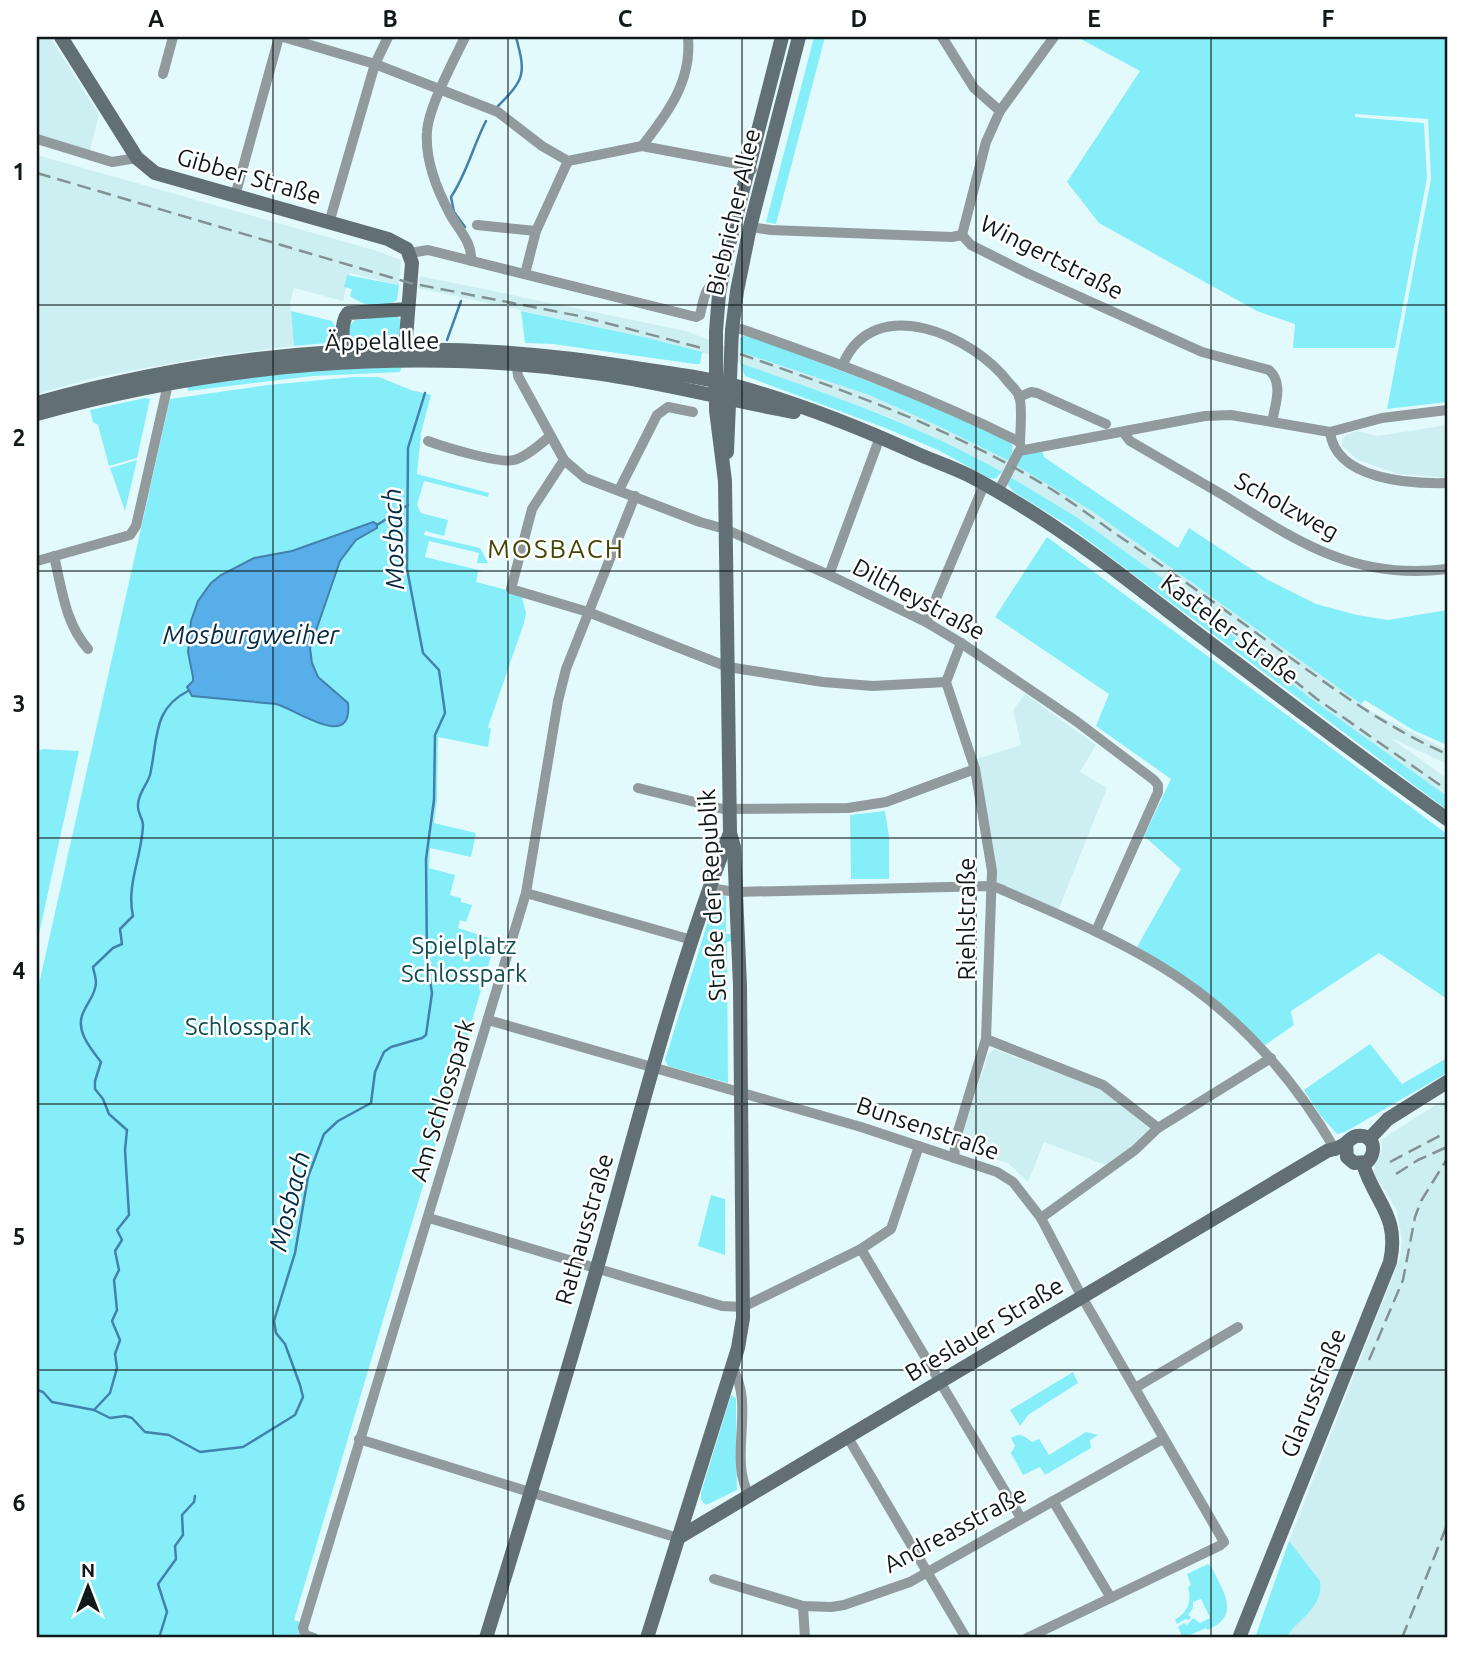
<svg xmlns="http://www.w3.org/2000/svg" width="1484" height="1675" viewBox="0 0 1484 1675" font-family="Ubuntu,sans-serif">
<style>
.built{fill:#ceeff2}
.green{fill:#86eef9}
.water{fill:#58aee9;stroke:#4281ab;stroke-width:2}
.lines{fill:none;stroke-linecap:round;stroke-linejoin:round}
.stream{stroke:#4281ab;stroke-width:2.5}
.street{stroke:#919a9d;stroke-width:10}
.secondary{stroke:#626f74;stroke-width:14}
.rail{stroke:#819293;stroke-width:2.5;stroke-dasharray:14 7;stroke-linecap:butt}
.grid{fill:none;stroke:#101919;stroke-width:2;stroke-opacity:0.55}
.labels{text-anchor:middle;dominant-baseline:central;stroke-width:5;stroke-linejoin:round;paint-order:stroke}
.street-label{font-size:24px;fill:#101919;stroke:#fff}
.park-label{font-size:24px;fill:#0f4d52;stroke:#fff}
.water-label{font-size:26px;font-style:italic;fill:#062c44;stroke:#fff}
.neighbourhood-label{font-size:26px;letter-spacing:2px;fill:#444504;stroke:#fff}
.neatline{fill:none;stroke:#101919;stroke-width:2.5}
.grid-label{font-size:23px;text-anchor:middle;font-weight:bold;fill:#101919}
</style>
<rect width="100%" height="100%" fill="#e3fafd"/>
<g class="built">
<path d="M37,37H50L99,115L90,150L37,134Z"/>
<path d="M37,155L374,250L401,260L399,285L350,273L343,301L294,288L290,302L294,346L213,356L145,368L97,377L37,394Z"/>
<path d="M420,276L686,331L740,352L869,395L936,425L1009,461L1092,511L1372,712L1447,750V764L1389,737L1447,778V796L1309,697L1154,572L1075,516L973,456L889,417L740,363L644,337L418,288Z"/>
<path d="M1447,425V478L1398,474L1358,460L1342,446V441L1346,435L1357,431L1378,436Z"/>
<path d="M1025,694L1096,745L1080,772L1107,788L1058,911L995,884L974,760L1021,745L1013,710Z"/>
<path d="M994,1049L1102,1089L1152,1131L1108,1166L1044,1142L1028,1182L1008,1163L966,1151L962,1148L960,1138L988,1055Z"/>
<path d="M1447,1098V1638H1255L1289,1541L1400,1258L1402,1239L1396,1209L1374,1173L1375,1162L1381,1154L1382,1139Z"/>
</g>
<g class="green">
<path d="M814,37H825L776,224L766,222Z"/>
<path d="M1077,37H1447V402L1387,409L1431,179L1428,119L1355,114V117L1424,123L1427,178L1395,348H1293L1295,324L1257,311L1099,223L1067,182L1140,71Z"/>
<path d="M347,275L399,285L397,300C383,310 363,306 350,296L352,289L344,287Z"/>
<path d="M291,311L332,321L335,326L334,339L327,343L294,346Z"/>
<path d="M521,311L644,337L702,352L700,364H695L553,344L525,343Z"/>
<path d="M396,315L401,320L398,340L356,341L349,334L350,325L355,320L368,319V317Z"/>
<path d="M746,334L935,407L1011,442C1014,448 1012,455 1009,461L936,425L869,395L740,352V338Z"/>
<path d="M740,363C830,395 919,425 1002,472L995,479L989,478L938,450L888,429L745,376Z"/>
<path d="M402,366L400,372L313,376L188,391L187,386L264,374Z"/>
<path d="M354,377H379L411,390L431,395L421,433L417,474L489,493L488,497L424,481L417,505L421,513L448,520L444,536L425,531L424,535L480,548L488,563H477L479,553L429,541L425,557L483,571L478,572L476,582L507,590V592L522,597L526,613L524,623L488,727L491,729L488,747L438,737L437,800L434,823L476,833L471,857L430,848L429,868L455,875L450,895L461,898V902L472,905L466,922L460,920L458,928L496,940L294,1620L300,1622L298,1629L300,1638L289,1636L287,1638H37V993L170,399L268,385Z"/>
<path d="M145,398L150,399L137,458L109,466L98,425L93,422L90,410Z"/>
<path d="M1041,447L1044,457L1178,548L1189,528L1268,580L1316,604L1357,615L1388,620L1447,610V745L1413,730L1365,700L1361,704L1092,511L1017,466L1019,451Z"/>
<path d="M137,460L125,511L110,468Z"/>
<path d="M1010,477L1075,516L1154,572L1309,697L1447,796V810L1069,526L1014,492L1007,484Z"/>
<path d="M1047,537L1447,834V999L1379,953L1291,1011L1294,1025L1265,1045L1233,1015L1137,947L1181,869L1144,836L1171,779L1096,726L1109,694L995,617Z"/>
<path d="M43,749L79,751L37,943V751Z"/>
<path d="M885,811L889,837V879H851L850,815Z"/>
<path d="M717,892L724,893L726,898V934H732V941L727,942L728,1083L668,1066L665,1060Z"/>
<path d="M1370,1044L1402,1084L1447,1058V1073L1345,1132L1337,1134L1320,1115L1304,1090Z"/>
<path d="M711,1195L725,1199V1255L698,1246Z"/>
<path d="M1073,1372L1078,1383L1028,1415L1020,1426L1010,1410Z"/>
<path d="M731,1395L736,1398L737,1490L706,1505L701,1500V1493Z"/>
<path d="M1086,1432L1098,1435L1090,1440L1091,1448L1045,1475L1040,1467L1023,1475L1011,1453L1015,1446L1011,1438C1021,1432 1024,1436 1032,1442L1039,1439L1049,1455Z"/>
<path d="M1289,1541L1320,1581C1324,1608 1296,1620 1286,1638H1255Z"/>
<path d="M1208,1564L1212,1568C1224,1593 1241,1615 1208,1630L1206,1628L1183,1638L1178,1627L1184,1623L1187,1625L1193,1618L1200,1623L1210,1618L1201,1599L1193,1602V1608L1188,1615L1191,1617L1189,1620L1185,1619L1177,1624L1175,1620C1188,1612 1192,1601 1188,1587L1191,1585L1187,1574Z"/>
</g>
<path class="water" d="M373,522L377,524V528L356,540L340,561L310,648L312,663L318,677L348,703C353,752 296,709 276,704L192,696L187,687L193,681V677L188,652L191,621L198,601L211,583L221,575L254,558L292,551Z"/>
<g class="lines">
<g class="stream">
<path d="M498,106C525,79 526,74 516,37"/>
<path d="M465,227L454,212L451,197C467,173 473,146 486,121"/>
<path d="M447,340L461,301"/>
<path d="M377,525L408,505"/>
<path d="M37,1390L43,1392L52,1402L94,1410L110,1418L125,1416L132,1418L145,1432L169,1435L200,1452L243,1447L295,1415L303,1397L300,1385L285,1344L276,1333L274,1321L295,1253L308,1177L324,1134L338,1121L371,1103L375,1072L384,1052L391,1047L422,1038L426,1035L432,993L427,961L426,859L434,800L435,735L445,713L439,670L423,653L407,569L408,448L425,393"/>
<path d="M94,1410L110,1393L117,1368L115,1354L120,1340L112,1321L117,1310L114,1280L119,1270L115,1251L122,1240L117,1230L129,1215L125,1150L127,1130L109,1114L103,1099L95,1089V1081L101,1062C91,1049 75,1031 83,1013C88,1001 95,996 96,983C96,977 94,973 93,967L113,948L122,944L120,929L133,916C126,884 142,857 143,825C143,818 137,813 138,805C138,793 147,785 150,775C158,740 152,709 188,691"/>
<path d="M159,1638L167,1612L158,1584L176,1559L175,1546L183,1535L182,1515L194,1502L195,1496"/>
</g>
<g class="street">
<path d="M283,37L375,64L498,112L542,146L568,161L642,146L738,164L752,170"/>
<path d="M465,37C454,60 428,108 427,132C425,160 437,190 450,214C458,229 473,243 471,261"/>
<path d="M942,37L974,88L1000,111"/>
<path d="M163,74L173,37"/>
<path d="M37,139L112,162L137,158"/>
<path d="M642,146C668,113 692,81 688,37"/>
<path d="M235,196L279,37"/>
<path d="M329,223L375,64L388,37"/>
<path d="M477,225L536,231"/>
<path d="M750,227L771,230L952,237L962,235L971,245L1029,274L1202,352L1269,370C1284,383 1275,405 1272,422"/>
<path d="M962,235L986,142L1000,111L1054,37"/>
<path d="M410,253L428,250L696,317L700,315C704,299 704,285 722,278"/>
<path d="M525,274L536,231L568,161"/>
<path d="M732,330L741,329C836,362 929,397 1020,442"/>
<path d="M516,359L518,376L564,460L585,478L700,522L725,529L829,575L926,622L961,643L1076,721L1154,780L1158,785V792L1096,931"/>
<path d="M843,364C875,291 974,336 1009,383C1012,386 1017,391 1019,396C1023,405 1020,433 1020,444"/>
<path d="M1019,397L1031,392L1037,393L1106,424"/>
<path d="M1123,432L1130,441C1161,459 1192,477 1223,495C1297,541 1354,581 1447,569"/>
<path d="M1330,432C1336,480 1410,484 1447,483"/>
<path d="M428,441C444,447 500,464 514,460C526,457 541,444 550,436"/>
<path d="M564,460L532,509L511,589L588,612L728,667L823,682L873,686L946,682"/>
<path d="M619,490L657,415L668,407L693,412"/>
<path d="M998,492L1019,451L1205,416L1231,415L1330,432L1382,418L1447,410"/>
<path d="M54,556C62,589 65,623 88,649"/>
<path d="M37,561L130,535L136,526L141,504L168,384"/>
<path d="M829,575L880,437"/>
<path d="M926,622L984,485"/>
<path d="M638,788L723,809L848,808L886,802L975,769"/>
<path d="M709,888L736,892L991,886L998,888C1052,912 1107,934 1157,964C1233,1009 1292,1075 1336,1151"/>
<path d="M526,893L692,940"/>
<path d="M488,1020L861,1127L997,1172L1013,1182L1041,1218L1082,1297L1224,1542L1219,1546L1027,1638"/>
<path d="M986,1039L1103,1085L1158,1128"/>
<path d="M954,1158L956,1138L986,1039L992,871L975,769L946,682L961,643"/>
<path d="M429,1218L722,1306L743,1307L861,1249L891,1229L919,1146"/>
<path d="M1041,1218L1135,1150L1158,1128L1271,1058"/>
<path d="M861,1249L1021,1518"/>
<path d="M732,1368C756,1405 728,1457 749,1495"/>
<path d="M1135,1388L1238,1327"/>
<path d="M847,1436L966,1638"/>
<path d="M359,1439L678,1538"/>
<path d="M1053,1501L1111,1598"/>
<path d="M714,1579L803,1606L831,1607L844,1605L910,1582L1163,1439"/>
<path d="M803,1606L805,1638"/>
<path d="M314,1638L305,1635L303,1628L526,893L558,701L566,669L635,496"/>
</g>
<g class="secondary">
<path d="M61,37L137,158L155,173L388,239L407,249L412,263L405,350L400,356"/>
<path d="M346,357C342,345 340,323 348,313L408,309"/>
<path d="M37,403C230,349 430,334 629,367C667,373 706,377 743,388C803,405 861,428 918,454C934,461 952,467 968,475C986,484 1004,495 1022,506C1079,541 1132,583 1185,624C1272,690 1358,756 1447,819"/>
<path d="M37,414C216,364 411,346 595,373C662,382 727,400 794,412"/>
<path d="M727,452L732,330L737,291L750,227L799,37"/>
<path d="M1369,1139L1388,1119L1447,1082"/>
<path d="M678,1538L1327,1151C1333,1149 1339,1148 1343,1145C1348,1143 1350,1137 1357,1136C1375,1133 1377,1153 1367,1162L1354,1163L1347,1157L1346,1144"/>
<path d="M486,1638C524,1515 562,1392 597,1268C638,1123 675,974 730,833"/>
<path d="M647,1638L738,1348L743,1318L740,986L734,847L730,833L725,481L716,410V331L719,294L726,256L782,37"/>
<path d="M1239,1638L1390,1262C1400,1215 1375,1203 1363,1164"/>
</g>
<g class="rail">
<path d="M37,173L410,283L579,316L702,348"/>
<path d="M740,354C846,391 954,429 1051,489C1073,503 1095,519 1116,534C1170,571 1224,609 1277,648C1331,687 1385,727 1447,754"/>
<path d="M1194,600L1317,699L1447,790"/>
<path d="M1390,1162L1447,1132"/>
<path d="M1396,1174L1418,1160L1447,1147"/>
<path d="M1369,1360L1403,1280L1415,1217L1421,1201L1447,1159"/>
<path d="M1402,1638L1447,1525"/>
</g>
</g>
<path class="grid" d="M273,37V1638M508,37V1638M742,37V1638M976,37V1638M1211,37V1638M37,305H1447M37,571H1447M37,838H1447M37,1104H1447M37,1370H1447"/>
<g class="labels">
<g class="street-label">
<text transform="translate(249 176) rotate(16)">Gibber Straße</text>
<text transform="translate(733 212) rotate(-77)">Biebricher Allee</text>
<text transform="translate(1052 257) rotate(27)">Wingertstraße</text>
<text transform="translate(382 341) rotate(-1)">Äppelallee</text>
<text transform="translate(1287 506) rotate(29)">Scholzweg</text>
<text transform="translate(919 599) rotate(28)">Diltheystraße</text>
<text transform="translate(1230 629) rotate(37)">Kasteler Straße</text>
<text transform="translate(712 895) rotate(-93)">Straße der Republik</text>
<text transform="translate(966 919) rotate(-90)">Riehlstraße</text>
<text transform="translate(442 1100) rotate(-73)">Am Schlosspark</text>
<text transform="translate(928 1128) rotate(19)">Bunsenstraße</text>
<text transform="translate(584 1229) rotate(-74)">Rathausstraße</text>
<text transform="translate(984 1329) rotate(-31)">Breslauer Straße</text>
<text transform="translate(1313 1393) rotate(-68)">Glarusstraße</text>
<text transform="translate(955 1529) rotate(-28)">Andreasstraße</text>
</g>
<g class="park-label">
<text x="464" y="945">Spielplatz<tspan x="464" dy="28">Schlosspark</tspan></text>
<text x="248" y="1026">Schlosspark</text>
</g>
<g class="water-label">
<text transform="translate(393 539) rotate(-92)">Mosbach</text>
<text x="251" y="634">Mosburgweiher</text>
<text transform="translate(289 1201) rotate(-76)">Mosbach</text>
</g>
<g class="neighbourhood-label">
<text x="556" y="548">MOSBACH</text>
</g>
</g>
<rect width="1484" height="1675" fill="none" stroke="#ffffff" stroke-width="77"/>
<g transform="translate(88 1587)" stroke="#ffffff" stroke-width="5" paint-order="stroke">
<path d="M0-5L12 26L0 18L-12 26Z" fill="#101919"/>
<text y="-10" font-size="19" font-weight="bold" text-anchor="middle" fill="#101919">N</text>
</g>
<rect x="38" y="38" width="1408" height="1598" class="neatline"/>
<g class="grid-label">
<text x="156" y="27">A</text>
<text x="390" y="27">B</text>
<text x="625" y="27">C</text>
<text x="859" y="27">D</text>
<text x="1094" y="27">E</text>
<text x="1328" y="27">F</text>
<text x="19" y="180">1</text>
<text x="19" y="446">2</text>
<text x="19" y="712">3</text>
<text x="19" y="979">4</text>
<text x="19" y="1245">5</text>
<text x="19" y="1511">6</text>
</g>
</svg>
